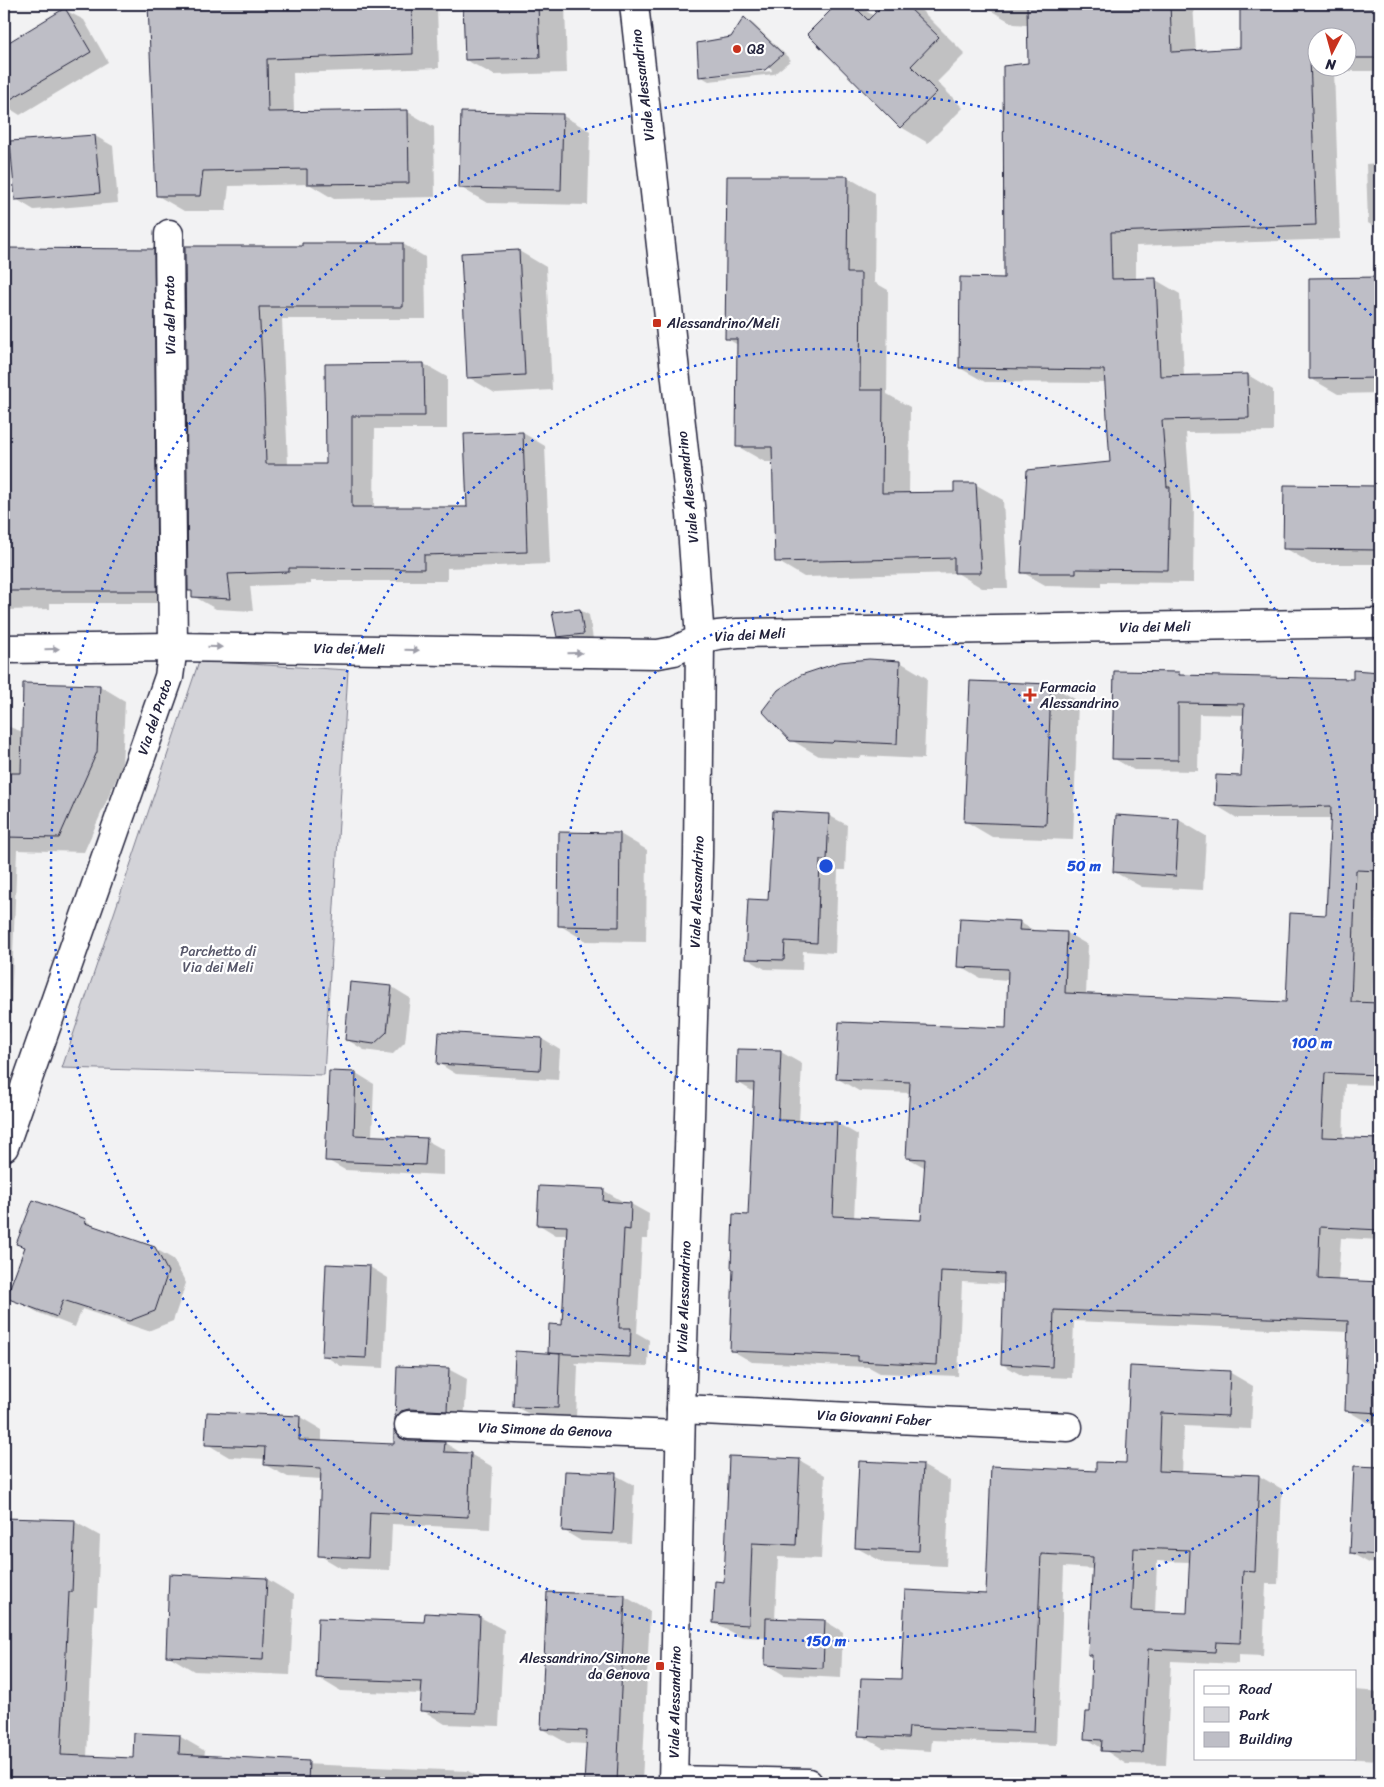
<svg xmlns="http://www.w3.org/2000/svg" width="1384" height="1787" viewBox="0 0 1384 1787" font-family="Sriracha,sans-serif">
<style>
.green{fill:#d3d3d8;stroke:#7a7a8a}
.shadow{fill:#0003;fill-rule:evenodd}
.building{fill:#bebec6;stroke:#22223b;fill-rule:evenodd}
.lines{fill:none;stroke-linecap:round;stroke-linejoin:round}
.minor-casing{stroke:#22223b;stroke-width:31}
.tertiary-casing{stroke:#22223b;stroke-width:31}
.minor{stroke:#fff;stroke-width:28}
.tertiary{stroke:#fff;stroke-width:28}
.oneway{fill:#9c9ca7}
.ring{fill:none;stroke:#1d4ed8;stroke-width:2.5;stroke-dasharray:2.5 5}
.poi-dot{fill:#c8321e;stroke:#fff;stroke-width:2}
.labels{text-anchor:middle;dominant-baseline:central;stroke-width:4.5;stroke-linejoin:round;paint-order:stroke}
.poi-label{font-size:14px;fill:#22223b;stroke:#fff;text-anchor:start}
.street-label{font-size:14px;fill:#22223b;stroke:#fff}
.park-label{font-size:14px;fill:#57576a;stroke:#fff}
.centre{fill:#1d4ed8;stroke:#fff;stroke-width:2.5}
.ring-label{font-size:15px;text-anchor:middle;font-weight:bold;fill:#1d4ed8;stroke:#fff;stroke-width:4.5;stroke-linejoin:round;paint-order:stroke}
</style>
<rect width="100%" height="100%" fill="#f2f2f3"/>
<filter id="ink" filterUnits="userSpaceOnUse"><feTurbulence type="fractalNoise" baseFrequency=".02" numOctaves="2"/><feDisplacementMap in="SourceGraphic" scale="10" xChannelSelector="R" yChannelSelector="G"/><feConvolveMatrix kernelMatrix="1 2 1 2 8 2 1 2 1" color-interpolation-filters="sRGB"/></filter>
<g filter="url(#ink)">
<path class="green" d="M199,661L348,670L324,1075L62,1068Z"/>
<g class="shadow">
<path d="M149,4H430L437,8L439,68L293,73L294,113L408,112L434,127L435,197L334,199L309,184L229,186L226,211H184L158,196Z"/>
<path d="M465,4H565L567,73L494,75L466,60Z"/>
<path d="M839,4H855L874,16L886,4H910L922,11L965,54L937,82L963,108L928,143L901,127L808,34Z"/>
<path d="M990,4H1193L1196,52L1241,49L1242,4H1380V71H1334L1340,239L1136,246V280H1156L1180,294L1184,376L1248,375L1273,390V432L1186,433L1191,501L1194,502L1193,583L1101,582V587L1047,586L1022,572L1112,463L1106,383L985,382L960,368L1005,279L1029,65V25L1014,24L990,10ZM1316,38H1346V68H1316Z"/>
<path d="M65,10L84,20L108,62L20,115L4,105V46Z"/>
<path d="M744,19L753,24L791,60L774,74L709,81L700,76L732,39ZM771,68L772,71L707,77V75Z"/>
<path d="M563,116L590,131L588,205L487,203L460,187Z"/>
<path d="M95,136L113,146L118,203L34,210L16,199Z"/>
<path d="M1380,163V230L1368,223L1366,164Z"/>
<path d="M847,177L875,193L874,282L888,290L887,394L910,407L909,494L955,493L975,484L1003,500L1008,588H982L957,573L804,577L777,561L774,462H765L737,446L738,345L726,338Z"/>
<path d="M403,244L425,257L426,319H282L288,465H327L326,365L424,364L447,377V429H375L374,509H469L523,433L545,446L550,564L447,568V581H311V584L250,586L253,611L216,609L193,596V592L189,590L186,248H303Z"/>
<path d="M153,250L175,262L178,603H50V609L4,610V259L9,262Z"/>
<path d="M519,251L546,267L552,390L495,393L468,377Z"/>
<path d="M1310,279H1380V393L1338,394L1310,378Z"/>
<path d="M1285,486L1380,488V564H1312L1285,548Z"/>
<path d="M580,610L589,615L593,639L567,641L558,636Z"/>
<path d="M900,662L927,678L924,759L862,756L859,758L819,756L791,740Z"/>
<path d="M1355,672L1380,673V882L1377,881L1372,1004L1380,1005V1085L1345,1084L1343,1139L1380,1140V1240L1341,1238L1338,1281L1380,1283V1423L1367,1422L1346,1410L1349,1332L1074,1321L1072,1378L1023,1376L1002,1364L1005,1284L962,1282L958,1376L880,1373L869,1367L752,1362L731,1350L749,1216L754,1092L737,1082L781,1052L802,1064L799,1122L837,1123L858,1135L854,1218L922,1221L926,1168L908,1158L911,1093L859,1091L838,1079L1007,1029L1009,980L980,978L959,966L1019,922L1037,932L1067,933L1088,945L1086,995L1287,1003L1328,916L1332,818H1237L1217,806L1243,777L1245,715L1199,714L1198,771L1134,770L1113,758L1178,673L1183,676L1354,681Z"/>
<path d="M971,682L1051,685L1078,701L1073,840L992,837L965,821Z"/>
<path d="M100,686L125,701L122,766L84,852L17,850L10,1033H4V725L23,732Z"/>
<path d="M828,815L847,825L845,870H838L835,953L803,951L802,970L765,969L746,958L770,901Z"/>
<path d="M1179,820L1206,836L1203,890L1142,887L1114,872Z"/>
<path d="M620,834L647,850L646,942L586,941L559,925Z"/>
<path d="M392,987L410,998L405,1042L393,1054L364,1050L346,1039Z"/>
<path d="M542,1039L560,1050L558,1080L456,1074L438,1063Z"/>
<path d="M330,1072L356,1073L374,1084L372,1137L426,1140L444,1150L443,1175L345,1170L327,1160Z"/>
<path d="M603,1190L622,1201L621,1203L631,1204L649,1214L648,1239H642L637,1333L649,1340L648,1366L575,1363L578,1366L576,1418L533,1416L514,1406L551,1355L549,1353L563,1327L568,1235H556L538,1224Z"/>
<path d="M85,1220L103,1231L154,1248L173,1259L186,1283L173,1321L148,1331L82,1309L75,1327L39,1313L8,1296L26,1248L18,1244Z"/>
<path d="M327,1265L370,1267L388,1278L384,1368L341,1366L323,1355Z"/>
<path d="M398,1367L448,1369L467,1379L464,1421L414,1430L396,1419Z"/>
<path d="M1131,1368L1229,1372L1253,1386L1251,1429L1184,1426L1182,1473L1259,1476L1282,1489L1278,1584H1266L1263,1656L1238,1655V1664L1171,1661L1166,1765L1126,1764L1086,1738L1091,1713L1093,1657L1090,1655L1094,1569L1064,1567L1057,1745L932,1740L931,1751L883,1748L860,1735L902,1680L987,1595L1097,1472L1128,1464ZM1157,1561L1191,1562L1188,1614L1155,1613Z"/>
<path d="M208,1413L300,1417L322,1430V1442L395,1445L396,1431L415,1442L445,1443L463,1454H470L493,1467L490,1529L392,1524L390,1570L341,1568L319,1555L322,1479L288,1477L265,1465L266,1459L229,1457L207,1444Z"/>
<path d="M799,1460L825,1475L821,1559L778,1557L775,1619L825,1621L843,1632L841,1678L784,1675L766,1664L767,1638L740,1637L714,1623L725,1583Z"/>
<path d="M922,1465L950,1481L946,1566L884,1563L857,1548Z"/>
<path d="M1355,1467L1380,1468V1564L1369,1563L1351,1553Z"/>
<path d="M615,1475L634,1485L631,1543L581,1541L563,1530Z"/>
<path d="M4,1519L75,1522L100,1536L97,1606H94L87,1757L134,1759L179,1736L205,1751L204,1757L279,1763L468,1771L489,1783H4Z"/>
<path d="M171,1576L267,1579L294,1595L290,1675L194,1671L167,1655Z"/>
<path d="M624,1596L650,1611L642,1783H585L587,1744L567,1743L542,1729Z"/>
<path d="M426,1614L480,1617L504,1630L499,1726L445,1724L422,1710V1694L340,1691L317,1677L425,1624Z"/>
<path d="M1355,1690L1380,1692V1760L1339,1758H1355Z"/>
</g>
<g class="building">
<path d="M148,4H412L413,54L267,59L268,112L408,110L409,183L307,184V169L203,171L200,196H156Z"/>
<path d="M463,4H538L540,58L465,60Z"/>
<path d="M837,4H852L868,20L884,4H905L939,37L911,66L937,92L900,128L807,34Z"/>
<path d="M1027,4H1170L1172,52L1240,48V4H1380V58H1346V38H1316V57H1310L1316,225L1111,232L1112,279L1156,278L1160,376L1248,374L1249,418L1162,420L1167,487H1170L1168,570L1076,569V573H1021L1027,470L1110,462L1104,370L959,368L960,277L1004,278L1003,66L1028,63Z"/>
<path d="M65,8L91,52L4,103V45Z"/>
<path d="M744,17L783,54L765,70L699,77L697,43L731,37Z"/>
<path d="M461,112L563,114L561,190L459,188Z"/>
<path d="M95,135L100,193L15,200L10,141Z"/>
<path d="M727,176H848L847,273H861L860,390H883L882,493L954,492V483H976L981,573H954V558L775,562L772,447H736L737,339H725Z"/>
<path d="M302,243H403V307H259L264,395L266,464H326L325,364L424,363L425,416H352V507H467L464,434L523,432L527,552L424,555V569L289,568V572L228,574L231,599L192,597V591H188L185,246H302Z"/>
<path d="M4,248L154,249L157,591H4Z"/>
<path d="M519,250L525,375L467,378L461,253Z"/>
<path d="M1380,277V378L1309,379V278Z"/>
<path d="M1284,485L1380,486V550L1283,549Z"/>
<path d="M580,609L584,634L557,637L552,612Z"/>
<path d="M869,659L900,661L897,744L834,741L832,743L790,741L762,711L778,690L801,675L840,662Z"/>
<path d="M1353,670L1380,672V871L1356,870L1351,1002L1380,1003V1075L1325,1073L1322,1137L1380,1139V1230L1320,1227L1318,1279L1380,1282V1413L1345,1411L1348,1321L1054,1310L1052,1367L1001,1364L1004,1274L941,1271L937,1365L858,1361V1356L730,1351L733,1269L731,1268L733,1214L748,1215L754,1083H736L737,1049L781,1050L778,1120L837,1122L833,1216L921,1220L925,1159L906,1158L910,1082L836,1079L839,1022L1006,1028L1008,969L957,967L960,918L1020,921L1019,930L1067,932L1065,993L1286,1002L1290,913L1326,915L1331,806L1260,808L1215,806L1216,775L1241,776L1244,704L1178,703V760L1112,759L1114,671L1179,672V675L1353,679Z"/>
<path d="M970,681L1051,684L1046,825L964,822Z"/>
<path d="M23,683L100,685L97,752L59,838L4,837V773H21Z"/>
<path d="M773,811L829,814L827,860H820L817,943L785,941L784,960L745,959L748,899L768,900Z"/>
<path d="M1116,815L1179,819L1176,876L1113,872Z"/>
<path d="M559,832L620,833L619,927L558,926Z"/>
<path d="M350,982L392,986L387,1032L374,1044L345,1040Z"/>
<path d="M439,1032L542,1038L540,1070L437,1064Z"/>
<path d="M329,1071L356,1072L354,1135L427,1138L425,1165L325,1161Z"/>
<path d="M539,1186L604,1189L603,1201L631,1203L630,1230L624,1229L619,1328H631L630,1357L548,1353L549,1324L562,1325L567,1226L537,1225Z"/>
<path d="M33,1200L86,1219L85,1223L155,1247L168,1272L155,1311L129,1321L63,1300L57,1317L6,1298L25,1247L16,1244Z"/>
<path d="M326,1264L370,1266L366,1358L322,1356Z"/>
<path d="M515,1351L560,1354L558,1408L513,1407Z"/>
<path d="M397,1366L449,1368L447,1411L409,1409L401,1411L395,1420Z"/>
<path d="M1130,1366L1230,1371L1228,1416L1161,1413L1159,1471L1259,1475L1255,1572L1243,1571L1240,1643L1216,1642L1215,1652L1148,1649L1143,1753L1101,1751L1102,1740L1084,1739L1086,1712H1090L1092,1655H1088L1093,1557L1041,1554L1034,1732L909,1727L908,1738L858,1736L861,1678L901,1679L905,1590L986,1594L991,1466L1096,1471V1462L1126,1463ZM1134,1548L1190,1550L1187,1613L1131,1611Z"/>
<path d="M207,1412L300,1416L299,1440L394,1444V1429L400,1438L408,1441L445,1442L444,1452L471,1453L468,1517L370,1512L368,1558L318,1556L321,1468L264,1465L265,1447L205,1445Z"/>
<path d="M729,1456L800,1459L796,1545L752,1543L749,1625L713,1623L715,1581L724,1582Z"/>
<path d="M859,1461L923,1464L919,1551L855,1548Z"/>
<path d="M1354,1466L1380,1467V1555L1350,1553Z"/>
<path d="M565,1471L616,1473L613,1534L562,1531Z"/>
<path d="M4,1518L75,1520L72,1592H69L61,1755L133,1758L134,1733L180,1735L179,1754L309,1761L308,1783H4Z"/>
<path d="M169,1574L267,1578L263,1660L166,1656Z"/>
<path d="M547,1592L625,1595L617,1783H584L587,1731L541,1729Z"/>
<path d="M425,1613L480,1616L476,1713L420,1711L422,1682L316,1678L318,1618L424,1622Z"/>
<path d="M766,1618L825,1620L823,1668L765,1665Z"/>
</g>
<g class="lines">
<g class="minor-casing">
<g id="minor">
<path d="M4,649L173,647L658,654L674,651L700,639"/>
<path d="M4,1147L169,677L173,647L169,234"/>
<path d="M681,1409L1068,1427"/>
<path d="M409,1425L680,1435"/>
<path d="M673,1780L808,1783"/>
</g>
</g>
<g class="tertiary-casing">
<g id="tertiary">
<path d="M634,4L691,514L700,639L698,856L681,1409L673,1783"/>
<path d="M700,639L718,635L738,633L1380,623"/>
</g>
</g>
<use href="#minor" class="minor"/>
<use href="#tertiary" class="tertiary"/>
</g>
<defs><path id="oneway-solid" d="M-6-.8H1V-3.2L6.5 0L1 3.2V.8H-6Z" transform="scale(1.25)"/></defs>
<g class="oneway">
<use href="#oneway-solid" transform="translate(215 647) rotate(1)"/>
<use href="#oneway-solid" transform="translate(52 649) rotate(-1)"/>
<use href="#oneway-solid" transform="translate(412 650) rotate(1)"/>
<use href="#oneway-solid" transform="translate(575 653) rotate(-1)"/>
</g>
</g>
<g class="ring">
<circle cx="826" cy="866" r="258"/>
<circle cx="826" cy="866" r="517"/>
<path d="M1379 1409A775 775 0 1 1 1379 323"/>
</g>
<g class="poi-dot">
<circle cx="737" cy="49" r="5"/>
<rect x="652" y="318" width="10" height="10" rx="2.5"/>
<path d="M1027.5 687.5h5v5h5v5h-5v5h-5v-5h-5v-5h5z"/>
<rect x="655" y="1661" width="10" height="10" rx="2.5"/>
</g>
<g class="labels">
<g class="poi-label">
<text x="747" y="49">Q8</text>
<text x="667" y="323">Alessandrino/Meli</text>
<text x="1040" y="687">Farmacia<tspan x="1040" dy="16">Alessandrino</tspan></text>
<text x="650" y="1658" text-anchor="end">Alessandrino/Simone<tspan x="650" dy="16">da Genova</tspan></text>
</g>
<g class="street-label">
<text transform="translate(643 85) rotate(-97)">Viale Alessandrino</text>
<text transform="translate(170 315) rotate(-91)">Via del Prato</text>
<text transform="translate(688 487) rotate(-96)">Viale Alessandrino</text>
<text transform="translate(1155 627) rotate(-1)">Via dei Meli</text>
<text transform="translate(750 635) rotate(-3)">Via dei Meli</text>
<text transform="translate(349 649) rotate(1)">Via dei Meli</text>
<text transform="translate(155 717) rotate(-71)">Via del Prato</text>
<text transform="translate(697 892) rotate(-88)">Viale Alessandrino</text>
<text transform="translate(684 1297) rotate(-88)">Viale Alessandrino</text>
<text transform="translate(874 1418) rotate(3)">Via Giovanni Faber</text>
<text transform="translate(545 1430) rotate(2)">Via Simone da Genova</text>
<text transform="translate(675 1702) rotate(-89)">Viale Alessandrino</text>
</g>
<g class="park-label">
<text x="218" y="951">Parchetto di<tspan x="218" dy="16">Via dei Meli</tspan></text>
</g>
</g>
<circle cx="826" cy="866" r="8" class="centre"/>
<g class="ring-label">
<text x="1084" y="871">50 m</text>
<text x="1312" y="1048">100 m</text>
<text x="826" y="1646">150 m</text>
</g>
<rect width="1384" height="1787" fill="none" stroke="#fff" stroke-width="20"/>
<rect x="10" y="10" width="1364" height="1767" fill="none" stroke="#22223b" stroke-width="2" filter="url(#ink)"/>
<rect x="1194" y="1670" width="162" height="90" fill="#ffffff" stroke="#a7a7b1"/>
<rect x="1204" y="1686" width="25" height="8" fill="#ffffff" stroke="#a7a7b1"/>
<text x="1239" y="1694" font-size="15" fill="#22223b">Road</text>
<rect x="1204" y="1707" width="25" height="15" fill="#d3d3d8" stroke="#a7a7b1"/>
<text x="1239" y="1720" font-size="15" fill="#22223b">Park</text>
<rect x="1204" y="1732" width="25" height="15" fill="#bebec6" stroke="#a7a7b1"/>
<text x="1239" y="1744" font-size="15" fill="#22223b">Building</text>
<g transform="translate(1332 52) rotate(186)"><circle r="24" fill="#ffffff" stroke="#a7a7b1"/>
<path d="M0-4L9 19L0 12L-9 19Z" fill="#c8321e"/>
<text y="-8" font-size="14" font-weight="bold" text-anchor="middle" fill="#22223b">N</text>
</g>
</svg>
